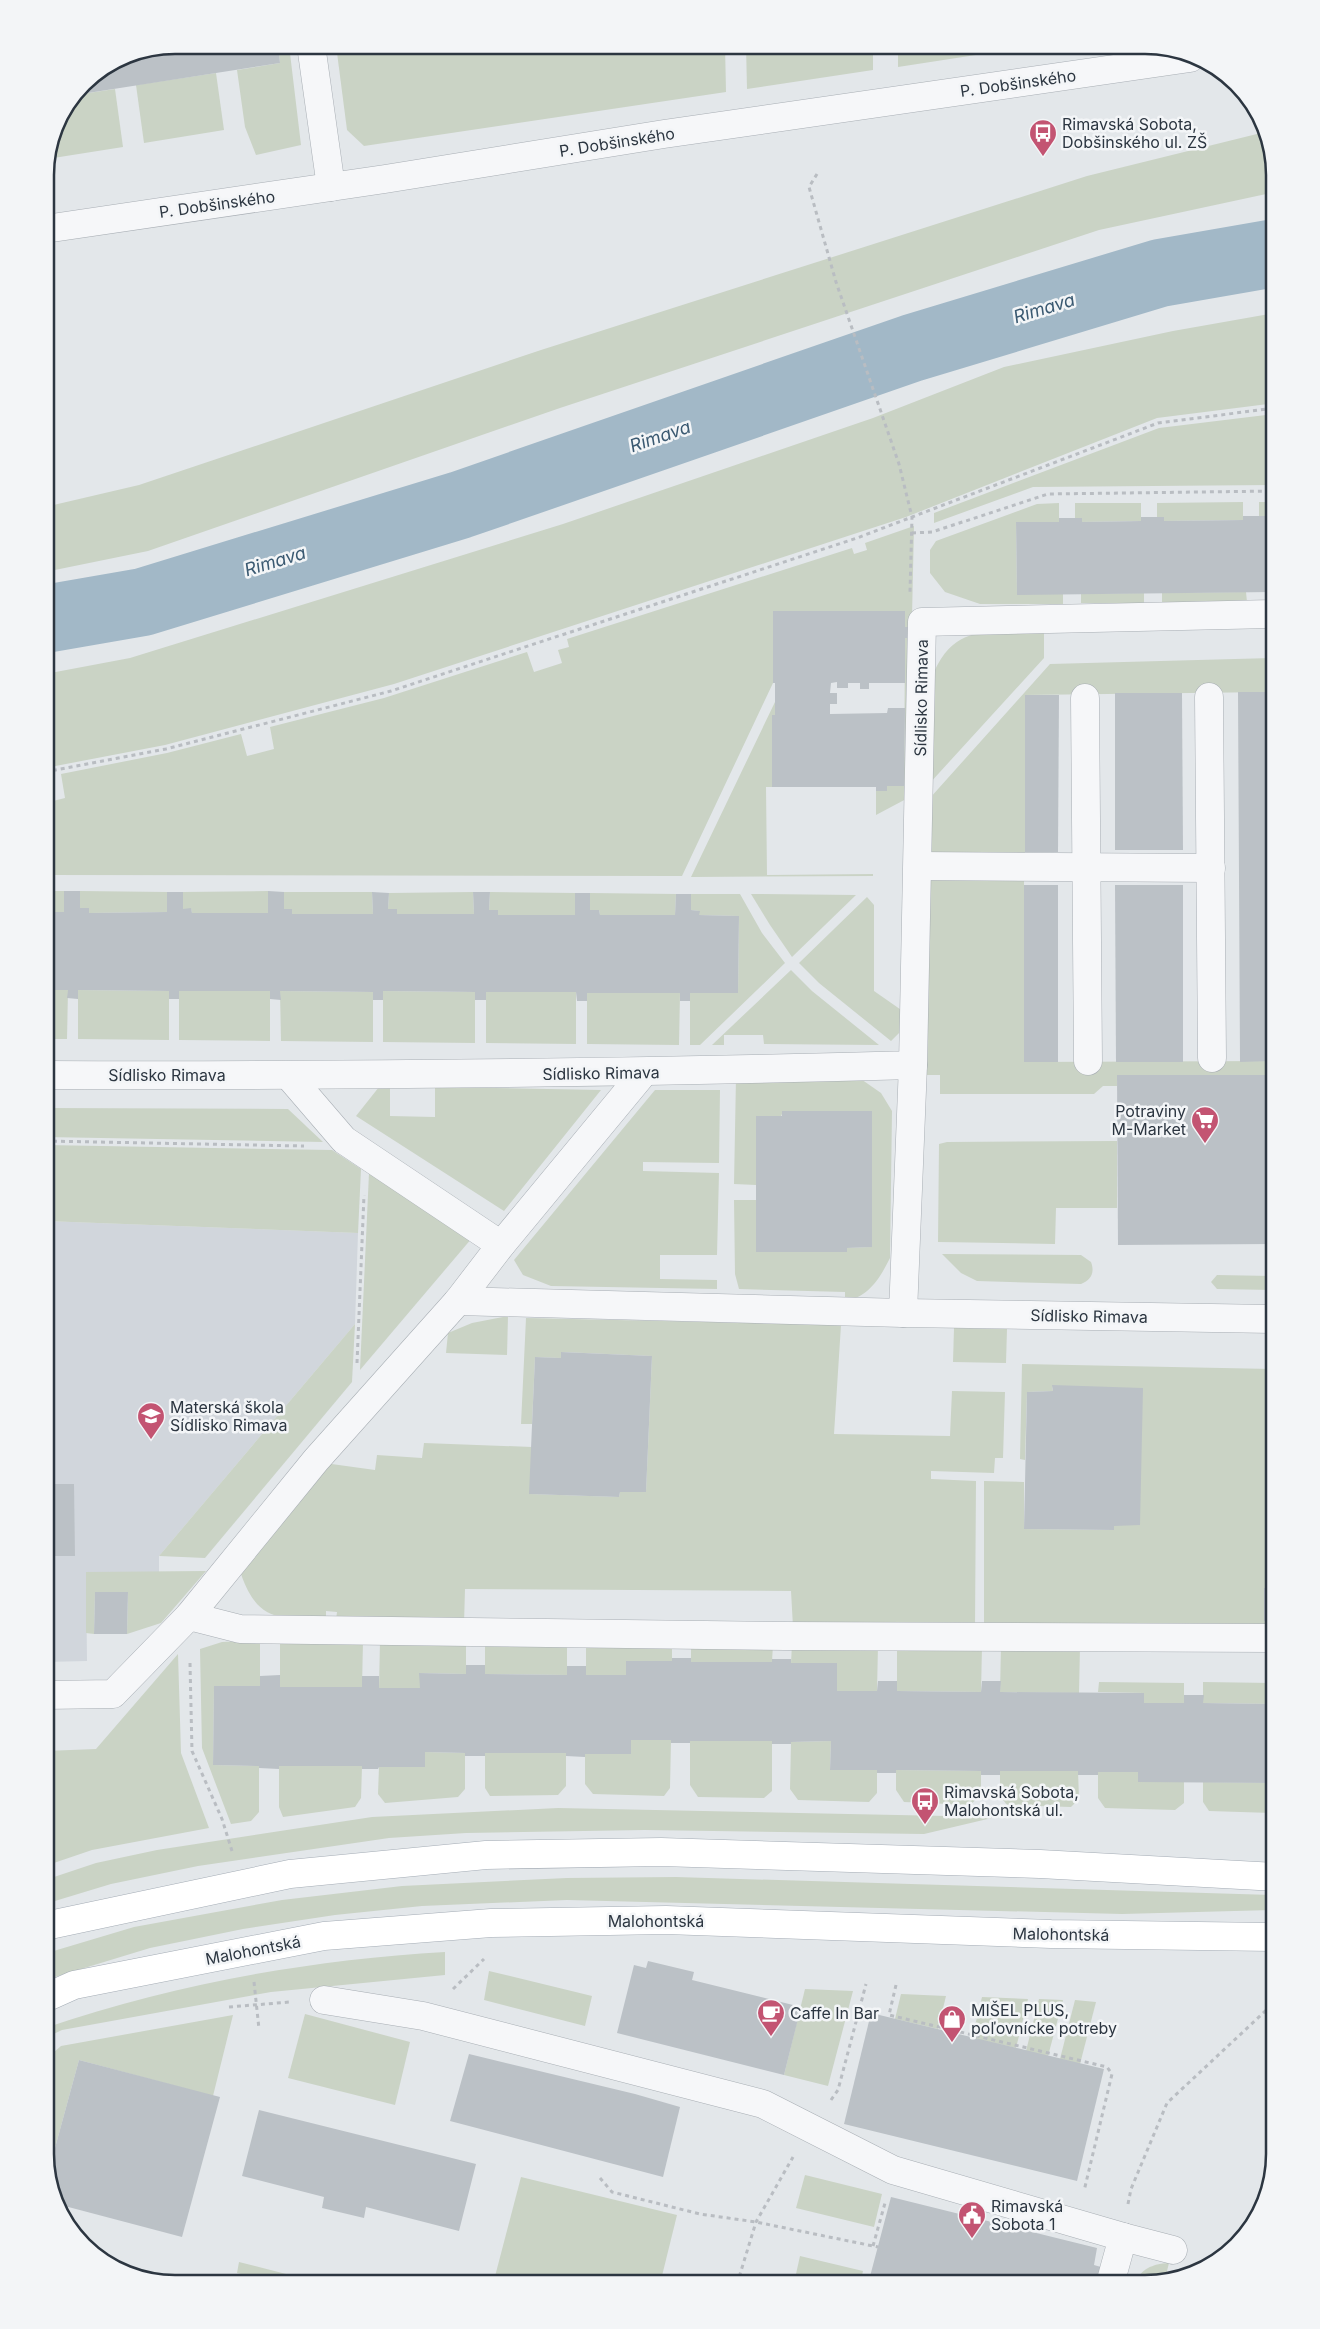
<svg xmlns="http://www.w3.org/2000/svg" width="1320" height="2329" viewBox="0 0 1320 2329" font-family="Inter,sans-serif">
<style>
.built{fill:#d1d6dc}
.grass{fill:#cad3c5}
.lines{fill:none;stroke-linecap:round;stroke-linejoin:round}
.river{stroke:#a2b8c7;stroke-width:68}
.building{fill:#bbc1c6}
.minor-casing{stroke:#a8aeb4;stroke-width:29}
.major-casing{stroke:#a4acb5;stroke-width:29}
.path{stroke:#b9bdc2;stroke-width:3;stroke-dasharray:4 4;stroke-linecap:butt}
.minor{stroke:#f6f7f9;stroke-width:28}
.major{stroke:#fff;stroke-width:28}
.labels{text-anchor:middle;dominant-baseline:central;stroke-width:5;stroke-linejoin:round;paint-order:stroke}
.street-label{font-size:16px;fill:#2c3641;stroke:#f3f5f7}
.poi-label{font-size:16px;fill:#2c3641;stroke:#f3f5f7;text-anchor:start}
.water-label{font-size:18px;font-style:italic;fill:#3a5971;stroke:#f3f5f7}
.rim{fill:none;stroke:#2c3641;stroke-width:2.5}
</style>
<rect width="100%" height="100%" fill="#e3e7ea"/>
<path class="built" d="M45,1221L358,1233L355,1324L159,1556V1572H86L87,1661L45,1662Z"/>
<g class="grass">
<path d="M278,45H289L301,145L256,155L245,127L237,70L280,63Z"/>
<path d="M336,45H725L726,92L364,146L347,130Z"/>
<path d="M746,45H873V70L747,89Z"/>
<path d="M898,45H1041L898,67Z"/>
<path d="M216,73L224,130L144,143L136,85Z"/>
<path d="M115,89L123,147L47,159L55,125L75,95Z"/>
<path d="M1265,132L1275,175V192L1099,230L560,408L148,551L45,572V507L139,485L541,350L1087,176Z"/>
<path d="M1275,313V403L1157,418L906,517L394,684L165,745L45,768V674L130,658L563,524L873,418L1004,367L1173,331Z"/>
<path d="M1275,414V485L1033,487L934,523V513L1159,428Z"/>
<path d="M1243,502V520L1164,521V517H1157V503Z"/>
<path d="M1259,502H1275V520H1266L1259,516Z"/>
<path d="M1059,503V522L1016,523L1017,594H1063V604H980L945,592L930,573V550L936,541L1037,504Z"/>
<path d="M1075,503H1141V521L1082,522V518H1075Z"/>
<path d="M914,526L908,798L876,815V791H887V786L904,785L905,638H909V627H905V612L773,611V683L682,876L45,875V803L65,798L61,774L167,753L241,734L247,756L274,749L270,727L384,698L527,652L534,672L562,663L558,650L569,647L567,639L852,548L854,554L867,550L865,543Z"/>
<path d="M1246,592L1247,602L1162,603V593Z"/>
<path d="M1144,593V603H1081V594Z"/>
<path d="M1044,632V658L929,784L931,679C954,620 990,633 1044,632Z"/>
<path d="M1275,658V692L1025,695V858L929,856L930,798L1050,664Z"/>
<path d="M775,702V715L772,716V787H766L767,875L873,874V876L691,877Z"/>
<path d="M929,877L1024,880V1062L1273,1061L1275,1075H1117V1086H1103L1094,1094H940V1075H927Z"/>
<rect x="45" y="891" width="19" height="21"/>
<path d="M80,891L167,892V912L89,913L80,908Z"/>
<path d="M268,891V913H192L191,909H183V892Z"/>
<path d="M284,892H372L373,914H292V909H284Z"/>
<path d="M473,892L474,914H397V909H388L389,893Z"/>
<path d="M490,892L575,893V915H498V910H489Z"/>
<path d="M590,893L676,894L675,915H600L599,910H590Z"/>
<path d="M691,894H740L762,933L785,963L700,1045H690V993H738L739,916L699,915V911L691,910Z"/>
<path d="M751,894L856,895L792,957L770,925Z"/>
<path d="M867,897L874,905V991L907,1014L900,1032L891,1041L819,983L799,963Z"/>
<path d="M791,970L812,991L879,1045L764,1044L763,1035H724V1045H712Z"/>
<path d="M45,990H68L67,1039H45Z"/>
<path d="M78,990L169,991V1040L78,1039Z"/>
<path d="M179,991H270V1041L179,1040Z"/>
<path d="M280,991L373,992V1042L281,1041Z"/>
<path d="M383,991L475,992V1043L383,1042Z"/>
<path d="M486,992H576V1044L486,1043Z"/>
<path d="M587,993H680L679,1045L587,1044Z"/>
<path d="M736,1077H858L881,1093L892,1111L890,1258C880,1278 869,1297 845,1301V1292L739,1289L735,1274L734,1200H756V1252H846L847,1248L871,1247V1111H783L756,1185L734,1184Z"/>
<path d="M379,1087H390V1116L435,1117V1087L601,1090L504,1211L356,1116Z"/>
<path d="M655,1090H720L719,1163L643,1162V1171L719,1173L717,1255H660V1279L717,1280V1289L551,1286L523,1275L514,1260Z"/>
<path d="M45,1108L288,1109L323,1142L45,1137Z"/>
<path d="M1117,1141V1208H1056L1055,1244L938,1242L939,1144L947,1142Z"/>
<path d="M45,1145L332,1150L361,1169L358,1233L45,1221Z"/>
<path d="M369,1173L472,1238L360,1370Z"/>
<path d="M942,1254L1081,1255L1091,1262C1095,1273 1091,1280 1081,1284L977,1281L961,1273Z"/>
<path d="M1217,1275L1275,1276V1290L1217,1289L1211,1282Z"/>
<path d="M508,1316L507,1355L446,1353L448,1333L472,1323Z"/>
<path d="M526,1318L841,1325L834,1434L950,1436L952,1391L1005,1392L1003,1458H995L994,1473L931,1471V1479L976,1481L975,1627H793L791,1591L465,1589L464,1624L336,1620L337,1612L326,1611V1620C281,1618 258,1623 241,1574L317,1462L375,1470L377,1455L422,1458L424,1443L532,1447L530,1494L619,1497L620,1492H646L652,1356L562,1352L561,1358L535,1357L532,1424H521Z"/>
<path d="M355,1324L352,1382L205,1558L159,1556Z"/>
<path d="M954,1328L1007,1329L1006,1363L953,1362Z"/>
<path d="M1022,1364L1275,1369V1624L984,1625V1481L1024,1482V1529L1114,1530L1052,1386L1053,1391L1027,1392L1025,1460L1020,1459Z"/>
<path d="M206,1571L161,1623L127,1634L128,1593L95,1592L94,1634L86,1633V1572Z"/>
<path d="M260,1640V1686L214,1687L213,1765L259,1766V1812L251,1821L231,1824L202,1748L200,1649L222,1642Z"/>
<path d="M280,1641H363L362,1687H280Z"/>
<path d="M380,1641L466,1642V1674L420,1673V1688H379Z"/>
<path d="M485,1642L567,1643V1675L485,1674Z"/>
<path d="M586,1642L672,1644V1661H626V1675H586Z"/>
<path d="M691,1643L773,1644L772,1662H691Z"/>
<path d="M792,1644L878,1645L877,1691H837V1663H791Z"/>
<path d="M897,1645L982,1646L981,1692L897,1691Z"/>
<path d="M1001,1646H1080L1079,1693L1000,1692Z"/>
<path d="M178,1654L181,1753L209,1828L92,1850L45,1866V1751L96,1749Z"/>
<path d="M1099,1682L1184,1683V1703H1144V1693L1098,1692Z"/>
<path d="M1203,1682L1275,1683V1704L1203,1703Z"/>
<path d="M631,1740H671L670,1788L664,1796L593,1794L585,1784V1754H630Z"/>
<path d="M690,1741H772V1791L764,1798L698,1797L690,1785Z"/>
<path d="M831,1741L830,1769L877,1770V1793L869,1802L798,1800L790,1789L791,1742Z"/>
<path d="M425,1752L465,1753V1789L458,1797L385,1803L378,1794L379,1767Z"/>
<path d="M485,1753H566V1786L558,1795L490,1796L485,1788Z"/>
<path d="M279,1766H362L361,1798L355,1807L283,1817L279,1807Z"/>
<path d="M896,1770L981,1771V1795L970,1805L904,1802L896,1790Z"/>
<path d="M1000,1771H1078L1079,1799L1071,1807L1007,1805L1000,1796Z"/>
<path d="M1098,1772H1138V1782H1184V1803L1175,1810L1105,1808L1098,1798Z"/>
<path d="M1203,1782L1275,1783V1813L1209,1811L1203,1802Z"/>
<path d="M558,1808L996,1817L924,1834L645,1830L466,1833L389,1838L198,1866L111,1884L45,1904V1880L96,1863L157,1850L372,1817Z"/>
<path d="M676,1877L1275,1895V1910L1122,1914L567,1900L422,1906L335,1915L243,1929L150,1948L45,1980V1954L57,1950L134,1927L282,1900L402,1886L567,1878Z"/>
<path d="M445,1952V1975L271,1992L62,2030L45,2038V2028C174,1984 309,1960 445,1952Z"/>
<path d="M489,1971L592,1996L585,2026L484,2000Z"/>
<path d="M805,1989L853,1991L828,2086L784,2075Z"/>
<path d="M901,1994L946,1996L938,2029L895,2019Z"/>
<path d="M982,1997L1028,1999L1016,2048L972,2038Z"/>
<path d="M1039,1999L1063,2000L1048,2056L1026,2051Z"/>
<path d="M1075,2000L1096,2002L1080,2064L1060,2059Z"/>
<path d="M305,2014L410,2042L395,2105L288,2078Z"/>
<path d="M233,2015L213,2096L79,2060L49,2170L45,2154V2060L61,2046Z"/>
<path d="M805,2175L882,2194L874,2227L796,2208Z"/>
<path d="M521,2177L677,2215L660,2284H493Z"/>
<path d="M800,2256L863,2271L860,2284H801L796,2274Z"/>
<path d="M239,2262L325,2284H279L237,2273Z"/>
<path d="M1169,2263L1165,2279L1145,2284H1133C1142,2269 1151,2264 1169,2263Z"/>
</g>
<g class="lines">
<path class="river" d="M45,619L143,602L460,505L912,348L1160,273L1275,253"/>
</g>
<g class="building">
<path d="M175,45H278L280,63L75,95L83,83L126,55Z"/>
<path d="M1243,516H1266V520H1275V592L1017,595L1016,522H1059V518H1082V522L1141,521V517H1164V521L1243,520Z"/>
<path d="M773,611H905V627H910L909,638H905V683H869V689H860V683H848V688H837V682L831,683L830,693H837V704H830V714L887,713L888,708H905L904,786H887V791H876V787H772V715H775V683H773Z"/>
<path d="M1238,692H1275V1064L1273,1061L1240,1062Z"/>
<path d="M1115,693H1182L1183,850H1115Z"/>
<path d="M1025,695H1059L1058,852H1025Z"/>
<rect x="1024" y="885" width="34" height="177"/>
<path d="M1115,885H1183V1062H1116Z"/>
<path d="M64,891H80V908H89V913L167,912V892H183V909L191,908L192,913H268V891L284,892V909H292V914H373L372,892L389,893L388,909H397V914H474L473,892H490L489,910H498V915H575V893H590V910H599L600,915H675L676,894H691V910L700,911L699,915L739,916L738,993H690V1001H680V993H587V1001H577L576,992H486V1000H475V992L383,991V1000H373V992L280,991L281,1000L270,999V991H179V999H169V991L78,990V999L67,998L68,990H45V912H64Z"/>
<path d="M1117,1075H1275V1244L1118,1245Z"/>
<path d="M782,1111H872V1247L847,1248V1252H756V1116H782Z"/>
<path d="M561,1352L652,1356L646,1492H620L619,1497L529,1494L535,1357L561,1358Z"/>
<path d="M1052,1385L1143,1388L1140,1525L1114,1526V1530L1024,1529L1027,1392L1053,1391Z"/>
<path d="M45,1484H74L75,1556H45Z"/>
<rect x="1264" y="1588" width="11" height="33"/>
<path d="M95,1592H128L127,1634H94Z"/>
<path d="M672,1658H691V1662H772V1659H791V1663H837V1691H877L878,1681H897V1691L981,1692L982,1681H1001L1000,1692L1144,1693V1703H1184V1695H1204L1203,1703L1275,1704V1783L1138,1782V1772H1098V1775H1078V1771H1000V1775H981V1771L896,1770V1773H877V1770H830L831,1741L791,1742V1744H772V1741H690V1743H671V1740H631V1754H585V1757L566,1756V1753H485V1756H465V1753L425,1752V1767H379L378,1769H362V1766H279V1769L259,1768V1766L213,1765L214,1686H260V1676L280,1675V1687H362V1676H379V1688H420L419,1673L466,1674V1665H485V1674L567,1675V1666H586V1675H626V1661H672Z"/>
<path d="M648,1961L694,1972L692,1980L801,2007L784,2075L617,2033L634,1965L646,1968Z"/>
<path d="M871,2013L1104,2069L1077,2181L844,2124Z"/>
<path d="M469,2054L635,2094L680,2107L663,2177L450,2121Z"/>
<path d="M79,2060L220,2097L182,2237L57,2204L49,2170Z"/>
<path d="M259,2110L476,2164L459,2231L366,2207L364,2218L322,2208L324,2197L242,2176Z"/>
<path d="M891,2197L1097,2248L1094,2265L1101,2267L1098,2279L1090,2277L1089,2284H868Z"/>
</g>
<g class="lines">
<g class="minor-casing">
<g id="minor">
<path d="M311,45L331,187"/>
<path d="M45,229L385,179L664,134L1190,58"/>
<path d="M1209,697L1212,1058"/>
<path d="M1085,698L1088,1061"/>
<path d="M918,866L1211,868"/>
<path d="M45,1075C334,1076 623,1073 913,1065L922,622L1275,614"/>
<path d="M289,1076L344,1140L501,1245"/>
<path d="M458,1301L903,1313L1275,1319"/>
<path d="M903,1313L913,1065"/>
<path d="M189,1616L240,1629L786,1636L1275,1638"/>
<path d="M45,1695L113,1694L189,1616L316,1460L458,1301L501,1245L644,1072"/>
<path d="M324,2000L423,2016L763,2104L893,2170L1123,2237"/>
<path d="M1110,2284L1123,2237L1173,2250"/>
</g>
</g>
<g class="major-casing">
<g id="major">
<path d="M45,1926L290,1874L486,1855L661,1852L1040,1864L1275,1877"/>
<path d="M45,1998L74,1985L324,1936L491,1923L666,1920L1051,1934L1275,1937"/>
</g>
</g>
<g class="path">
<path d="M817,174L809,187L836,282L899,464L912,517L910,592"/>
<path d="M912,533L932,532L1048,494L1275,491"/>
<path d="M45,772L166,749L391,691L857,538L1158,423L1275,408"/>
<path d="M45,1141L304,1146"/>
<path d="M357,1363L364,1195"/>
<path d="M190,1663L192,1751L222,1819L232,1851"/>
<path d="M254,1982L259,2029"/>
<path d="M896,1985L889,2015L1107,2067L1112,2074L1084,2191"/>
<path d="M453,1989L484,1959"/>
<path d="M229,2007L290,2002"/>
<path d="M831,2100L838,2090L866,1984"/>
<path d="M600,2178L612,2192L700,2214L756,2222L878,2247"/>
<path d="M1128,2204L1131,2189L1167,2103L1275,2002"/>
<path d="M873,2246L885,2203"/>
<path d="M737,2284L756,2222L793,2157"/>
</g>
<use href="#minor" class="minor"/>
<use href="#major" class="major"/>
</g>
<defs>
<g id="bus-pin" transform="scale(1.4375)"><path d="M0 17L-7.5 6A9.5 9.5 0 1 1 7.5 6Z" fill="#c35472" stroke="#f3f5f7"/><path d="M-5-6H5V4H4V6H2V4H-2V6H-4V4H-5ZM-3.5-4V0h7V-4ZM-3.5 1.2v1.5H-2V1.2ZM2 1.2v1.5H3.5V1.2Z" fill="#fff"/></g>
<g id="supermarket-pin" transform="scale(1.4375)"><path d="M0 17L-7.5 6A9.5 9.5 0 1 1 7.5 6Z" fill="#c35472" stroke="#f3f5f7"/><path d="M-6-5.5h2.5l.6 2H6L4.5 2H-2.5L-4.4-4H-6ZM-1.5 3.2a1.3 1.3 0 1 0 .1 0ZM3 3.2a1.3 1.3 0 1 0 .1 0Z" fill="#fff"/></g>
<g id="school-pin" transform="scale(1.4375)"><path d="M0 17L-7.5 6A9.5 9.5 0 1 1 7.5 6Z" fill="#c35472" stroke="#f3f5f7"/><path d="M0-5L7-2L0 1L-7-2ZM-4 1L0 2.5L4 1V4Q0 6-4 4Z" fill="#fff"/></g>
<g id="cafe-pin" transform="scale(1.4375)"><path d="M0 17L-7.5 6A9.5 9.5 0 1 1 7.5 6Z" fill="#c35472" stroke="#f3f5f7"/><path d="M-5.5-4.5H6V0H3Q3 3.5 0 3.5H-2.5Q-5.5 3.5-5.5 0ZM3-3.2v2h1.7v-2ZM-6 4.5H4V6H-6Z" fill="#fff"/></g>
<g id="shop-pin" transform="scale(1.4375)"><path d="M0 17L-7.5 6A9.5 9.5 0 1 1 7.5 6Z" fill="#c35472" stroke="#f3f5f7"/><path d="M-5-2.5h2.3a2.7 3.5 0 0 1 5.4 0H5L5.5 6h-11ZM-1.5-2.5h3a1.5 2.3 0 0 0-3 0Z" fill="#fff"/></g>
<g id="civic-pin" transform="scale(1.4375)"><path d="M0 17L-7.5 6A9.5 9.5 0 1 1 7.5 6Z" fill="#c35472" stroke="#f3f5f7"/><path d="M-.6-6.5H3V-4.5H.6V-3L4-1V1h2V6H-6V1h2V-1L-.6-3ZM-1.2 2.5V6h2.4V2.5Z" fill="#fff"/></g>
</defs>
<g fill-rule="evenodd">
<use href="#bus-pin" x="1043" y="133"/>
<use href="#supermarket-pin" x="1205" y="1120"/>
<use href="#school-pin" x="151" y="1416"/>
<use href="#bus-pin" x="925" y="1801"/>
<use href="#cafe-pin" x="771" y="2013"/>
<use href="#shop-pin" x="952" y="2019"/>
<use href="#civic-pin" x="972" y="2215"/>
</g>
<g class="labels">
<g class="street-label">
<text transform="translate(1018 83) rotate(-8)">P. Dobšinského</text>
<text transform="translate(617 142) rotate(-9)">P. Dobšinského</text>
<text transform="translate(217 204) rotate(-8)">P. Dobšinského</text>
<text transform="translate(921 698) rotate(-89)">Sídlisko Rimava</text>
<text transform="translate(601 1073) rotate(-1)">Sídlisko Rimava</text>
<text x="167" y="1075">Sídlisko Rimava</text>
<text transform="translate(1089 1316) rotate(1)">Sídlisko Rimava</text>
<text x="656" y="1921">Malohontská</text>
<text transform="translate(1061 1934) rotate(1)">Malohontská</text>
<text transform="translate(253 1950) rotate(-11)">Malohontská</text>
</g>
<g class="poi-label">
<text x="1062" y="124">Rimavská Sobota,<tspan x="1062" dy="18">Dobšinského ul. ZŠ</tspan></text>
<text x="1186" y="1111" text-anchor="end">Potraviny<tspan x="1186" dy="18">M-Market</tspan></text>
<text x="170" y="1407">Materská škola<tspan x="170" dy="18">Sídlisko Rimava</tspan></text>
<text x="944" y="1792">Rimavská Sobota,<tspan x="944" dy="18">Malohontská ul.</tspan></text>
<text x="971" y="2010">MIŠEL PLUS,<tspan x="971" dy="18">poľovnícke potreby</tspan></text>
<text x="790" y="2013">Caffe In Bar</text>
<text x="991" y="2206">Rimavská<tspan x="991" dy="18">Sobota 1</tspan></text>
</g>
<g class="water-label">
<text transform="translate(1044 308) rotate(-17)">Rimava</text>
<text transform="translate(660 436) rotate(-19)">Rimava</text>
<text transform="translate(275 561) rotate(-17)">Rimava</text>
</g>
</g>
<path d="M0 0H1320V2329H0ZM175 54H1145A121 121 0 0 1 1266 175V2154A121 121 0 0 1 1145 2275H175A121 121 0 0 1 54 2154V175A121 121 0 0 1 175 54Z" fill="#f3f5f7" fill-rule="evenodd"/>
<path class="rim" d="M175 54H1145A121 121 0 0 1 1266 175V2154A121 121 0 0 1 1145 2275H175A121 121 0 0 1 54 2154V175A121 121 0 0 1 175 54Z"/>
</svg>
